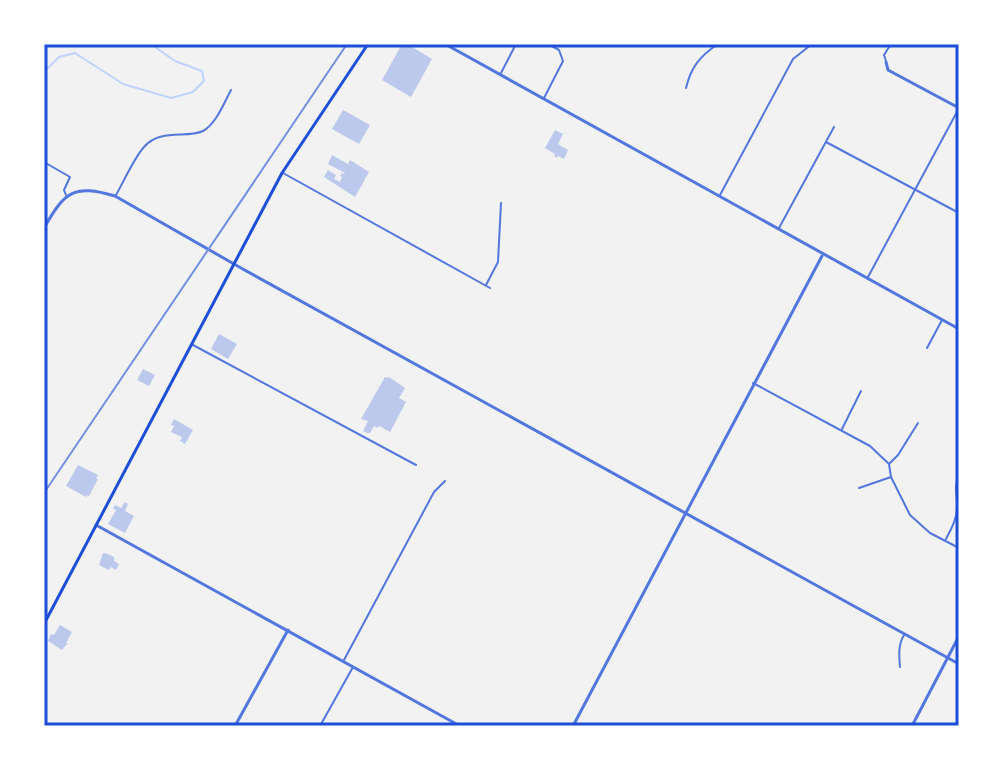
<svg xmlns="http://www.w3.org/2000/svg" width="1003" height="770" viewBox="0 0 1003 770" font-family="'Golos Text',sans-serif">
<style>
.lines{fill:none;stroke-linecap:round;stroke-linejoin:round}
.stream{stroke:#bfd3fe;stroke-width:2}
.building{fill:#bdc9ec}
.minor{stroke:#5277de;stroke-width:2}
.tertiary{stroke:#5277de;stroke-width:3}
.primary{stroke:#1d4ed8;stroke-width:3}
.rail{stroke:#7290e2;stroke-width:2}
.neatline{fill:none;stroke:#1d4ed8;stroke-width:3}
</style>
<rect width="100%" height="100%" fill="#f2f2f2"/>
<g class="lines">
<path class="stream" d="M44,72L59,57L75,53L123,84L171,98L193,92L204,81L202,71L175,61L155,47L154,44"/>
</g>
<g class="building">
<path d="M402,44H407L432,59L411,97L382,80Z"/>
<path d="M343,110L370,125L359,144L332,129Z"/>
<path d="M555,130L563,134L558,144L568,150L564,159L558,156L557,158L554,156L555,154L545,148Z"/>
<path d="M332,155L348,164L350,160L369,172L355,197L324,177L328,170L336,175L334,179L340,182L342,177L340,176L342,173L344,174L345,173L328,164Z"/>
<path d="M219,334L237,344L228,359L211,349Z"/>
<path d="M143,369L155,375L149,386L137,380Z"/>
<path d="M385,377L388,378L389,377L405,388L399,398L406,402L390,432L379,426L378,428L374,426L370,433H367L363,431L368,421L361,419Z"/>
<path d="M174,419L193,430L185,444L180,441L182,437L171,432L174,426L171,425Z"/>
<path d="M78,465L98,475L96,478L98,479L89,496L87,495L86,497L66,486Z"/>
<path d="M125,502L128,504L125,511L134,516L125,533L108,524L116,510L113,509L115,505L121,508Z"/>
<path d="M103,553H107V555L108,554L114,557V561L119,564L116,570L111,567L109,570L99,565Z"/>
<path d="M60,625L72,632L66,643H68L62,650L48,641L51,634L54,635Z"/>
</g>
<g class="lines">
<g class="minor">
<path d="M886,61L884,55L891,44"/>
<path d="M501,73L516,44"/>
<path d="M686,88C691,67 700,56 718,44"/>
<path d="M544,98L563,61L559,50L548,44"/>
<path d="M826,142L959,213"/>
<path d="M44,162L70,177L64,190L66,195"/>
<path d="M283,173L490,288"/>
<path d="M116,195C124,181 134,158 144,147C161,128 186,139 203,131C216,124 224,103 231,90"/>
<path d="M720,195L793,59L812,44"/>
<path d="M779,228L834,127"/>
<path d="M868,277L958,110"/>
<path d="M486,285L498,262L501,203"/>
<path d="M193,345L416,465"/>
<path d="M927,348L942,320"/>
<path d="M753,383L870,446L889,464L891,477L910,515L930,533L959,548"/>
<path d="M842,429L861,391"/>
<path d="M890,463L898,455L918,423"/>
<path d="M859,488L891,477"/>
<path d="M946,539C951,529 957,519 957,508C958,495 953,487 959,475"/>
<path d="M344,660L434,492L445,481"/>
<path d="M900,667C899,655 898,645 904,635"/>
<path d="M320,726L353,667"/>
</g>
<g class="tertiary">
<path d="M445,44L959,329"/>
<path d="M886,62L888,70L959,108"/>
<path d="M44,228C65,191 74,184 115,196L241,268L959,664"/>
<path d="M96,525L460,726"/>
<path d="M235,726L288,630"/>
<path d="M573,726L822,256"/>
<path d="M912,726L959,636"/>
</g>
<path class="primary" d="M44,624L282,173L368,44"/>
<path class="rail" d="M44,493L347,44"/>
</g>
<rect width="1003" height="770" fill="none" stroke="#ffffff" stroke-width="92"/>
<rect x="46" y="46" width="911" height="678" class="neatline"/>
</svg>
